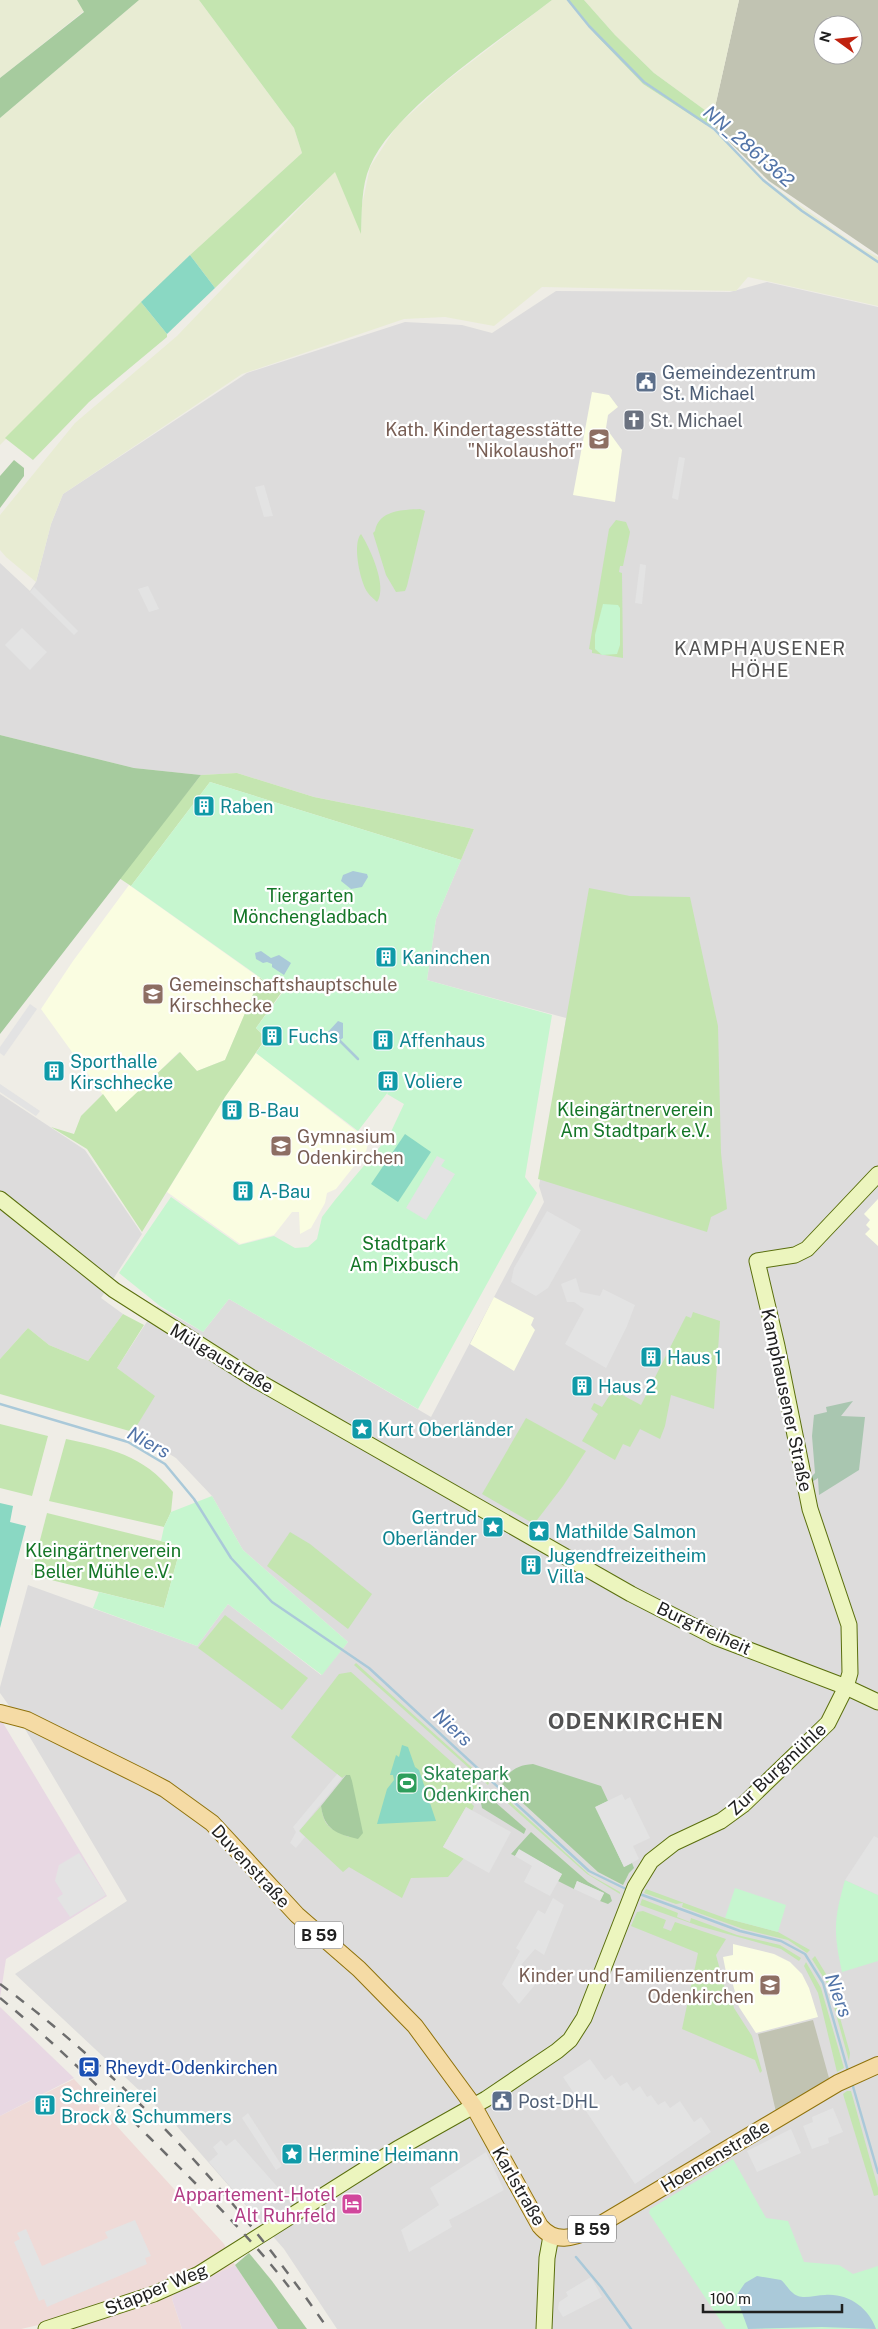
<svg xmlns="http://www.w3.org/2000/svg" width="878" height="2329" viewBox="0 0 878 2329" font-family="'Public Sans',sans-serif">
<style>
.residential{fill:#dddcdc}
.commercial{fill:#efdad7}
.industrial{fill:#e8d8e3}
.education{fill:#fafde1}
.construction{fill:#c1c3b2;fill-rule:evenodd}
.farmland{fill:#e8ecd3}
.grass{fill:#c4e5b0}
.forest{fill:#a6cb9e}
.cemetery{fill:#a9c6b0}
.park{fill:#c6f6cf}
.pitch{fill:#8ad8c3}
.parking{fill:#e3e3e3}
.water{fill:#aac9d9}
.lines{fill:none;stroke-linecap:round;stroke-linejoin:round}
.stream{stroke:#aac9d9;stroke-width:2.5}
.secondary-casing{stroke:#5a6f0d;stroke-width:17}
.primary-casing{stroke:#8f720b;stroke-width:18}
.secondary{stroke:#ecf5be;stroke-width:15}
.primary{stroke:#f5dba5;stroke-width:16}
.rail{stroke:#6d6d6d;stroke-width:2.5;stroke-dasharray:10 10;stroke-linecap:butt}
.labels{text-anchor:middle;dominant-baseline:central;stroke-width:4.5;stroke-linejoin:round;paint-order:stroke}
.shield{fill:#fff;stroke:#626262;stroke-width:1}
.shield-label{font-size:16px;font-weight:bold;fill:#1f1f1f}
.service-label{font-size:18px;fill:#4e5e75;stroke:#fff;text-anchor:start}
.worship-label{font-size:18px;fill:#5b616d;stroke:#fff;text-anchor:start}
.education-label{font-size:18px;fill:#785e54;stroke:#fff;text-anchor:end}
.culture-label{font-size:18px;fill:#0d838f;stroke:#fff;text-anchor:start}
.park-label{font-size:18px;fill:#147627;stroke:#fff}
.street-label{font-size:18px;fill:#1f1f1f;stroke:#fff}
.leisure-label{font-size:18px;fill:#27864d;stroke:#fff;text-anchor:start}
.transit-label{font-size:18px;fill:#164399;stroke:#fff;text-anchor:start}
.hotel-label{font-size:18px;fill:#b23c85;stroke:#fff;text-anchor:end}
.water-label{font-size:19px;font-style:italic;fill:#5274a8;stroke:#fff}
.neighbourhood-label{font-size:19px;letter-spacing:1px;fill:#525252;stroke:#fff}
.district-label{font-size:22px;font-weight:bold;letter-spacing:1px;fill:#525252;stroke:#fff}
</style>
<rect width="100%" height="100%" fill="#efede6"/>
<g class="residential">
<path d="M767,282L878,307V2329H337L284,2249L174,2123L15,1974L127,1901L22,1724L0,1693V1687L28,1585L197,1646L228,1604L321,1675L348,1642L243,1550L212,1496L176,1458L133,1432L154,1396L117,1368L157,1306L203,1332L229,1299L431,1417L544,1202L539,1186L566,1018L427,980L436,919L474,829L314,797L237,773L201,775L134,768L0,735V563L30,591L36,582L51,524L63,494L247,373L405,322L462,325L492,333L556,291L730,292Z"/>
<path d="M0,1094L85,1150L142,1234L101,1298L123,1314L88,1361L49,1345L28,1328L0,1359Z"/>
</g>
<path class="commercial" d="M74,2079L224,2244L235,2265L174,2294L172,2299L182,2329H59L56,2321L21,2329H0V2116Z"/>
<g class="industrial">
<path d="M0,1722L3,1723L107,1896L6,1959L0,1998Z"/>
<path d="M0,2007L74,2078L0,2116Z"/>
<path d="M235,2265L278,2329H182L172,2299L174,2294Z"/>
</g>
<g class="education">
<path d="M592,392L609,395L618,407L608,415L606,428L622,450L615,502L573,495Z"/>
<path d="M129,885L260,978L225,1060L197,1071L179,1052L116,1113L41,1009L73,961Z"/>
<path d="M256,1053L369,1141L366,1151L336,1189L327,1193L325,1203L311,1228L300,1234L299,1212H292L274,1235L240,1244L167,1192L225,1097Z"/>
<path d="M878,1199V1246L865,1234L870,1229L866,1225L870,1220L864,1214Z"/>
<path d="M494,1297L534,1318L531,1325L535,1330L514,1371L470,1344Z"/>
<path d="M733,1944L774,1954L790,1962L802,1974L809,1988L818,2017L756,2033L739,2007L732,1981L728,1982L723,1957L733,1955Z"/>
</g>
<g class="construction">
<path d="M739,0H878V255L769,181L713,126V116ZM823,25H853V55H823Z"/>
<path d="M813,2020L829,2078L804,2099L776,2112L758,2034Z"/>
</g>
<g class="farmland">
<path d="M0,0H77L84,11L0,78Z"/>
<path d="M139,0H199L294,128L302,153L190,255L0,445V118Z"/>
<path d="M552,0H567L595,34L643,84L712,129L767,182L859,247L878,257V306L748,277L736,291L542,287L494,326L445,317L404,319L242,374L63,494L51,524L36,582L6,557L0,550V515L75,423L177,336L335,171L361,232L362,205L370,167L396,127L445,82Z"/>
<path d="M584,0H739L713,116L654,73L615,35Z"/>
</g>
<g class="grass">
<path d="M199,0H552C502,39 394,109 370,166C361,186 362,212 361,234L335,172L215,288L190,255L302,153L294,128Z"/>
<path d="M567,0H584L615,35L654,73L713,116V126L706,125L643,84L595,34Z"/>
<path d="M141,302L167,334V337L89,402L33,460L5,438Z"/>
<path d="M420,509L425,511L407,586L405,591L396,592L386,575L373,533L375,531C379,510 402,510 420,509Z"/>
<path d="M616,520L626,522L630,532L623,566H620L619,572L622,573L623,658L592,653V650L589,649L609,529Z"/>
<path d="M361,534C370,548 388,587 377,602C374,599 370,596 368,593C360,583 352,543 361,534Z"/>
<path d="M237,773L314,797L474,829L461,860L210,782L131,886L119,878L201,775Z"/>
<path d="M589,888L630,896L690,897L718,1026L721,1153L727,1209L711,1217L707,1232L538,1179Z"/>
<path d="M260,978L281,993L256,1028L266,1038L225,1097L142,1232L87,1149L51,1127L74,1134L81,1116L103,1094L116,1112L180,1052L197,1071L225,1060Z"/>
<path d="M693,1312L720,1321L714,1409L671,1395L665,1426L660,1439L640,1429L630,1447L623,1444L615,1460L582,1441L598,1414L591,1409L594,1403L602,1407L613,1390L641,1405L686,1316L691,1318Z"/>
<path d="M123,1314L144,1325L117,1368L155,1396L133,1432L0,1394V1359L28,1328L49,1345L88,1361Z"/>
<path d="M526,1418L586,1451L563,1486L534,1524L482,1494Z"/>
<path d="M0,1424L48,1436L32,1496L0,1488Z"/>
<path d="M66,1439C111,1449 142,1454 173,1492L171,1512L164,1527L49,1501Z"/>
<path d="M47,1513L181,1546L164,1608L31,1575Z"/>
<path d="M290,1532L310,1544L372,1594L348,1629L267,1566Z"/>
<path d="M225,1615L308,1678L282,1710L198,1648Z"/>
<path d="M356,1663L489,1783L488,1785L354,1665Z"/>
<path d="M351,1672L483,1790L471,1803L474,1806L472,1811L466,1807L443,1847L464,1858L448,1877L411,1878L402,1898L349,1867L343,1872L299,1831L321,1806C324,1827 330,1829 349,1837L359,1817L346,1775L342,1778L291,1737L339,1674Z"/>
<path d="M497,1790L590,1875L620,1892V1894L587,1874L495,1792Z"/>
<path d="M646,1889L725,1918L778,1932L810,1950L807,1953L788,1940L743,1929L682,1907L683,1903L676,1904L644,1893Z"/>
<path d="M642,1899L678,1913L677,1917L690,1922L691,1918L737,1935L780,1945L801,1958L799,1961L781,1949L699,1926L640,1905Z"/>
<path d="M643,1911L666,1920L663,1928L671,1931L675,1922L726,1939L716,1955L727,1996L732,2000L734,2008L752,2036L762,2071L760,2073L755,2060L682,2029L698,1953L631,1926L637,1912Z"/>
<path d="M815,1956L829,1979L850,2053L849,2061L828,1985L812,1959Z"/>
<path d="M806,1962L821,1988L844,2068L837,2072L818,1993L804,1966Z"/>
<path d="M847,2091H851L878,2188V2195L874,2196L843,2094Z"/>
</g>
<g class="forest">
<path d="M77,0H139L0,118V78L84,12Z"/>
<path d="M14,460L24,468V476L0,508V476Z"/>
<path d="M0,735L134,768L201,775L0,1034Z"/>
<path d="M533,1764L601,1786L608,1801L596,1807L624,1867L632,1863L634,1868L629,1873L623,1885L598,1872L502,1784L505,1781L503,1780C512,1769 519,1765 533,1764Z"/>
<path d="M346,1775H350L352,1781L363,1833L358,1839C336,1834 324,1829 321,1806Z"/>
<path d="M487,1795L526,1829L524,1834L482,1808L481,1803Z"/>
<path d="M531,1832L588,1882L610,1895L612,1901L608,1904L600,1901L604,1893L577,1881L574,1889L558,1881L562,1874L519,1850L515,1856L511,1854Z"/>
<path d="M249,2253L272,2281L307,2329H278L235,2265Z"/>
</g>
<path class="cemetery" d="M853,1401L841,1416L865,1417L859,1470L819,1495L818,1478L812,1482L811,1477L815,1473L812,1436L814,1415L827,1412L826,1407Z"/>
<g class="park">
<path d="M603,604L618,605L620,608V645L617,654L602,655L595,649V635Z"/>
<path d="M210,782L461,860L436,919L427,980L552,1015L525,1177L537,1193L418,1409L229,1299L203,1332L160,1306L119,1273L171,1197L239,1245L274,1236L295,1248L308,1247L317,1239L322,1217L335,1200L389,1136L404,1104L387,1094L398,1079L358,1131L256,1053L267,1038L256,1028L282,993L131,886Z"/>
<path d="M212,1496L243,1550L348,1642L322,1675L228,1604L197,1646L93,1608L99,1592L164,1608L181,1546L161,1541L164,1527L171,1512Z"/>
<path d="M845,1880L878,1895V1961L842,1972C833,1931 834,1919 845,1880Z"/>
<path d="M735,1888L786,1905L778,1932L725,1918Z"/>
<path d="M733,2159L766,2218L788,2221L804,2262L839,2265L853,2274L878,2266V2329H726L649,2213L650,2209Z"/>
</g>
<g class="pitch">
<path d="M190,255L215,288L167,334L141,302Z"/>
<path d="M405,1134L431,1152L398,1202L371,1184Z"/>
<path d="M0,1503L13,1506L10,1522L26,1526L0,1628Z"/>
<path d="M402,1745L408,1747L415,1767L419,1770L436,1821L377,1824L387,1789L394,1780L393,1775H390L396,1755L399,1757Z"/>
</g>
<g class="parking">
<path d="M679,457L685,458L678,500L672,498Z"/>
<path d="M264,485L273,516L264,517L255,487Z"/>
<path d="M640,564L646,565L642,604L635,603Z"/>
<path d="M148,586L159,609L149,612L138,589Z"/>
<path d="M34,587L78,631L74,635L30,592Z"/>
<path d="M22,628L47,652L30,670L5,645Z"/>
<path d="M30,1004L37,1009L4,1056L0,1053V1047Z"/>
<path d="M0,1084L40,1111L36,1116L0,1092Z"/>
<path d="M437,1156L445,1160L441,1166L455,1174L426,1220L406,1208Z"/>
<path d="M547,1211L581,1230L548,1288L536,1296L511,1282L514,1268Z"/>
<path d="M576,1278L580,1292L600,1296L603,1289L635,1305L627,1326L606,1368L565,1344L584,1309L574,1302H567L561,1284Z"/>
<path d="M337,1774L342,1778L299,1831L305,1837L296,1848L290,1843L296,1832L293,1827Z"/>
<path d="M622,1794L625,1800L630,1797L650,1838L633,1846L639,1859L624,1867L595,1807Z"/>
<path d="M466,1807L511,1832L489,1873L443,1847Z"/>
<path d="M874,1836L878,1838V1895L845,1880Z"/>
<path d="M519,1849L562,1874L550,1896L524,1882L532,1866L515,1856Z"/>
<path d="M79,1853L106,1895L70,1917L57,1898L63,1894L55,1881L59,1865Z"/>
<path d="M577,1881L604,1893L600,1901L574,1889Z"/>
<path d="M553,1898L564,1905L544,1955L535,1949L521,1965L539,1980L519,2004L502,1984L520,1951L516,1948L538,1910L545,1914Z"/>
<path d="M590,2059L605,2080L612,2075L620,2086L627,2082L633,2091L640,2086L647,2097L651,2095L658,2105L665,2101L670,2108L680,2101L694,2122L701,2117L711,2132L635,2184L563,2077Z"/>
<path d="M833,2108L843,2132L828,2138L829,2143L812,2149L803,2126L813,2122L812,2117Z"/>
<path d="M248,2113L282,2166L276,2170L242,2118Z"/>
<path d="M791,2129L801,2153L757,2172L747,2151Z"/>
<path d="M235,2139L283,2193L256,2216L209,2162L218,2154L213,2147L221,2140L226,2146Z"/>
<path d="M486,2152L504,2190L449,2220L452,2227L409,2252L401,2230L439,2205L430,2188Z"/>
<path d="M135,2220L151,2256L145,2258L147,2264L47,2307L44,2299L39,2301L14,2242L20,2239L17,2233L26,2229L42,2266L108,2238L105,2232Z"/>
<path d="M591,2277L602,2297L563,2317L558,2309L559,2302L568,2296L566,2292Z"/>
</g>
<g class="water">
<path d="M353,871L367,874L368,877L362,887L351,889L341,881L343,875Z"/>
<path d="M261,951L271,958L279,955L291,963L284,975L272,967V964L267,962L263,963L256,959L255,953Z"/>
<path d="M338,1021L343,1023V1038L334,1044L326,1038L327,1033Z"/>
<path d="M757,2276L781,2280C786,2284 791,2294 798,2296C805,2299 817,2295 825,2295C848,2293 869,2308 876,2329L822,2327L748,2329L736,2296L745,2283Z"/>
</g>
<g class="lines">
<g class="stream">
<path d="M568,0L589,26L644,82L714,129L763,180L802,211L878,262"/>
<path d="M340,1041L358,1059"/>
<path d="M0,1404L128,1442L165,1464L194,1499L231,1558L272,1602L369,1668L589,1871L628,1890"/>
<path d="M637,1893L740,1931L781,1941L805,1954L823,1983L848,2071"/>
<path d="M852,2083L878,2173"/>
<path d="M576,2257L601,2287L631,2329"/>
</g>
<g class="secondary-casing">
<g id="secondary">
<path d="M0,1199L114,1290L254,1379L631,1594L715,1637L846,1687L878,1702"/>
<path d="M46,2329L154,2294L199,2274L397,2149L486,2099L557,2051L570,2040L584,2018L635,1887L651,1861L674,1843L721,1821L743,1805L828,1723L846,1687L850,1673L849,1625L810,1509L777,1346L757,1261L795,1255L807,1249L878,1174"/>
<path d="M544,2329L547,2258L551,2236"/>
</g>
</g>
<g class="primary-casing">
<path id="primary" d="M0,1713L27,1720L142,1777L165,1789L212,1823L297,1915L359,1969L415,2026L473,2105L540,2226C555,2244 573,2238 591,2230L838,2083L878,2065"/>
</g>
<use href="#secondary" class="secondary"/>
<use href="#primary" class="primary"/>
<g class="rail">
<path d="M0,1984C128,2079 238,2198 328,2329"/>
<path d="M0,1998C53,2041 101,2089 149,2137C198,2186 247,2233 289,2287"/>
</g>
</g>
<defs>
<g id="civic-square" transform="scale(1.125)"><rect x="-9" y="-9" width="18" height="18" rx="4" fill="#5c6f8a" stroke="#fff"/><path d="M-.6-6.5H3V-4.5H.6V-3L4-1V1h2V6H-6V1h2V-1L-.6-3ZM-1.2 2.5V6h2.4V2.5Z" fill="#fff"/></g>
<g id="church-square" transform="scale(1.125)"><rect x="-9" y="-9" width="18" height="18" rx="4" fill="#6b7280" stroke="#fff"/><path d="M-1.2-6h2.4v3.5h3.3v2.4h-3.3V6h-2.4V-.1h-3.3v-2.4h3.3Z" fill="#fff"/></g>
<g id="school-square" transform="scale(1.125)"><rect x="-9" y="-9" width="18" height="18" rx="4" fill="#8d6e63" stroke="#fff"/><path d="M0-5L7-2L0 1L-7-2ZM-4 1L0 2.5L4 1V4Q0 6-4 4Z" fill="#fff"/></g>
<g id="building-square" transform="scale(1.125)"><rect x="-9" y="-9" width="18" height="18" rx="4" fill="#0f9aa8" stroke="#fff"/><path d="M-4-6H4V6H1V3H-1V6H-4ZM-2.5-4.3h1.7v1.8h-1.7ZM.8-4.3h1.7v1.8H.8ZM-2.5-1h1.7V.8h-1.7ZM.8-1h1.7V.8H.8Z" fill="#fff"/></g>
<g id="sight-square" transform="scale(1.125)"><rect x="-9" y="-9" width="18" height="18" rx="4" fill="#0f9aa8" stroke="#fff"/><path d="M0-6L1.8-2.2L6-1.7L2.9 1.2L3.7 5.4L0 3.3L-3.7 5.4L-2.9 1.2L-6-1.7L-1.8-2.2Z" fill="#fff"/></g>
<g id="stadium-square" transform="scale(1.125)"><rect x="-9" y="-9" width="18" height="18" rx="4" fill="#2e9e5b" stroke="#fff"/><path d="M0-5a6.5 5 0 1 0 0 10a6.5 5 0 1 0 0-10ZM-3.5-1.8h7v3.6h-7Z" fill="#fff"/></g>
<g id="station-square" transform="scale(1.125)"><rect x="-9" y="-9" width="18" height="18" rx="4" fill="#1a4fb4" stroke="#fff"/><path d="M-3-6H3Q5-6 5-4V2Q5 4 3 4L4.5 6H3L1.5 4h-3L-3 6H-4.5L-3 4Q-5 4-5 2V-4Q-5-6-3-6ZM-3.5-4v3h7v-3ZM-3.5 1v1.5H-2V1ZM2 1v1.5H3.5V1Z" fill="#fff"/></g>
<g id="hotel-square" transform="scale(1.125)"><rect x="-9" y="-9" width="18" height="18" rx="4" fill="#d1479c" stroke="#fff"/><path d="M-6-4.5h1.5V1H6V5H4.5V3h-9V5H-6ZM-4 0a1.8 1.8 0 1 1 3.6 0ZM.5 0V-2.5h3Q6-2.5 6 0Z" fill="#fff"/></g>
</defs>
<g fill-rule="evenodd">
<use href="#civic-square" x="646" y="382"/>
<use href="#church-square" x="634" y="420"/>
<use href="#school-square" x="599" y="439"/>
<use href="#building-square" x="204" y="806"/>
<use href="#building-square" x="386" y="957"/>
<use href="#school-square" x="153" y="994"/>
<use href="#building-square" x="272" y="1036"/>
<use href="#building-square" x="383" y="1040"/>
<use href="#building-square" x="54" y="1071"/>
<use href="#building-square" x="388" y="1081"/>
<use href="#building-square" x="232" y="1110"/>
<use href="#school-square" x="281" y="1146"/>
<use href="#building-square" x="243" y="1191"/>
<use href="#building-square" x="651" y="1357"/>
<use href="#building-square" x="582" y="1386"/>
<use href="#sight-square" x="362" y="1429"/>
<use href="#sight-square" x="493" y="1527"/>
<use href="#sight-square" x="539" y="1531"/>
<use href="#building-square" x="531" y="1565"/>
<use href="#stadium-square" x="407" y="1783"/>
<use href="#school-square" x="770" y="1985"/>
<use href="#station-square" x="89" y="2067"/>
<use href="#civic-square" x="502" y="2101"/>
<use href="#building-square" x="45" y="2105"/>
<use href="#sight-square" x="292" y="2154"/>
<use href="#hotel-square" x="352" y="2204"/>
</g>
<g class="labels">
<g class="shield">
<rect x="295" y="1921.5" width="48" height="27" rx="4"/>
<rect x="568" y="2215.5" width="48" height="27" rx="4"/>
</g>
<g class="shield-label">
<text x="319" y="1935">B 59</text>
<text x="592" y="2229">B 59</text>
</g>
<g class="service-label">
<text x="662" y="372">Gemeindezentrum<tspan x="662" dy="21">St. Michael</tspan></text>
<text x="518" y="2101">Post-DHL</text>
</g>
<g class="worship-label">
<text x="650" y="420">St. Michael</text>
</g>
<g class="education-label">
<text x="583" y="429">Kath. Kindertagesstätte<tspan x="583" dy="21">"Nikolaushof"</tspan></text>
<text x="169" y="984" text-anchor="start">Gemeinschaftshauptschule<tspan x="169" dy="21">Kirschhecke</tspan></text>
<text x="297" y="1136" text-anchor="start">Gymnasium<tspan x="297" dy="21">Odenkirchen</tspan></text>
<text x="754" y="1975">Kinder und Familienzentrum<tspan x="754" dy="21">Odenkirchen</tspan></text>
</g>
<g class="culture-label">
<text x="220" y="806">Raben</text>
<text x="402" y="957">Kaninchen</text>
<text x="288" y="1036">Fuchs</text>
<text x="399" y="1040">Affenhaus</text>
<text x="70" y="1061">Sporthalle<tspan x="70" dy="21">Kirschhecke</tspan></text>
<text x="404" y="1081">Voliere</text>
<text x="248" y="1110">B-Bau</text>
<text x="259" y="1191">A-Bau</text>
<text x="667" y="1357">Haus 1</text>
<text x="598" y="1386">Haus 2</text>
<text x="378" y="1429">Kurt Oberländer</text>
<text x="477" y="1517" text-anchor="end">Gertrud<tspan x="477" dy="21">Oberländer</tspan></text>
<text x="555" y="1531">Mathilde Salmon</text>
<text x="547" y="1555">Jugendfreizeitheim<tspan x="547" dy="21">Villa</tspan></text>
<text x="61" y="2095">Schreinerei<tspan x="61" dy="21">Brock &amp; Schummers</tspan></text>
<text x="308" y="2154">Hermine Heimann</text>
</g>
<g class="park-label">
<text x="310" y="895">Tiergarten<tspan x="310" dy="21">Mönchengladbach</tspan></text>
<text x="635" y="1109">Kleingärtnerverein<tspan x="635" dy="21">Am Stadtpark e.V.</tspan></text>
<text x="404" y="1243">Stadtpark<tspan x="404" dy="21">Am Pixbusch</tspan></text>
<text x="103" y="1550">Kleingärtnerverein<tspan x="103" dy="21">Beller Mühle e.V.</tspan></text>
</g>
<g class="street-label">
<text transform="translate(222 1358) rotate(31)">Mülgaustraße</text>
<text transform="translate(787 1400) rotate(78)">Kamphausener Straße</text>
<text transform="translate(704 1628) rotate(25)">Burgfreiheit</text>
<text transform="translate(777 1769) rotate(-43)">Zur Burgmühle</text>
<text transform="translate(251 1866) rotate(47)">Duvenstraße</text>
<text transform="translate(715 2156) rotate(-31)">Hoemenstraße</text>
<text transform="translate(519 2186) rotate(60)">Karlstraße</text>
<text transform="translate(156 2289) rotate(-22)">Stapper Weg</text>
</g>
<g class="leisure-label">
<text x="423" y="1773">Skatepark<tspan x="423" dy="21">Odenkirchen</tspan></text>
</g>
<g class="transit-label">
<text x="105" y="2067">Rheydt-Odenkirchen</text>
</g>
<g class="hotel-label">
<text x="336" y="2194">Appartement-Hotel<tspan x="336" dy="21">Alt Ruhrfeld</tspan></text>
</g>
<g class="water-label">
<text transform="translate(749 146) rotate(41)">NN_2861362</text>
<text transform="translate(149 1442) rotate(29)">Niers</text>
<text transform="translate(453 1727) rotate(43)">Niers</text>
<text transform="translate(839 1995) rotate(70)">Niers</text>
</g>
<g class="neighbourhood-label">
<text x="760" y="648">KAMPHAUSENER<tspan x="760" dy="22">HÖHE</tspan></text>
</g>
<g class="district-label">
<text x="636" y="1721">ODENKIRCHEN</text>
</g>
</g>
<g transform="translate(838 40) rotate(285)"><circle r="24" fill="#ffffff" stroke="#a5a5a5"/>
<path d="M0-4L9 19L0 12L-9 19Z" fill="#c0220f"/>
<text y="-8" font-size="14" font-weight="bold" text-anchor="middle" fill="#1f1f1f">N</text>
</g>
<path d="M703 2304v8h139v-8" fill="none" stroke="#1f1f1f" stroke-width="2.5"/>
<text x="710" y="2304" font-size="15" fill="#1f1f1f" stroke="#ffffff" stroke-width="4" paint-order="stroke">100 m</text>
</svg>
